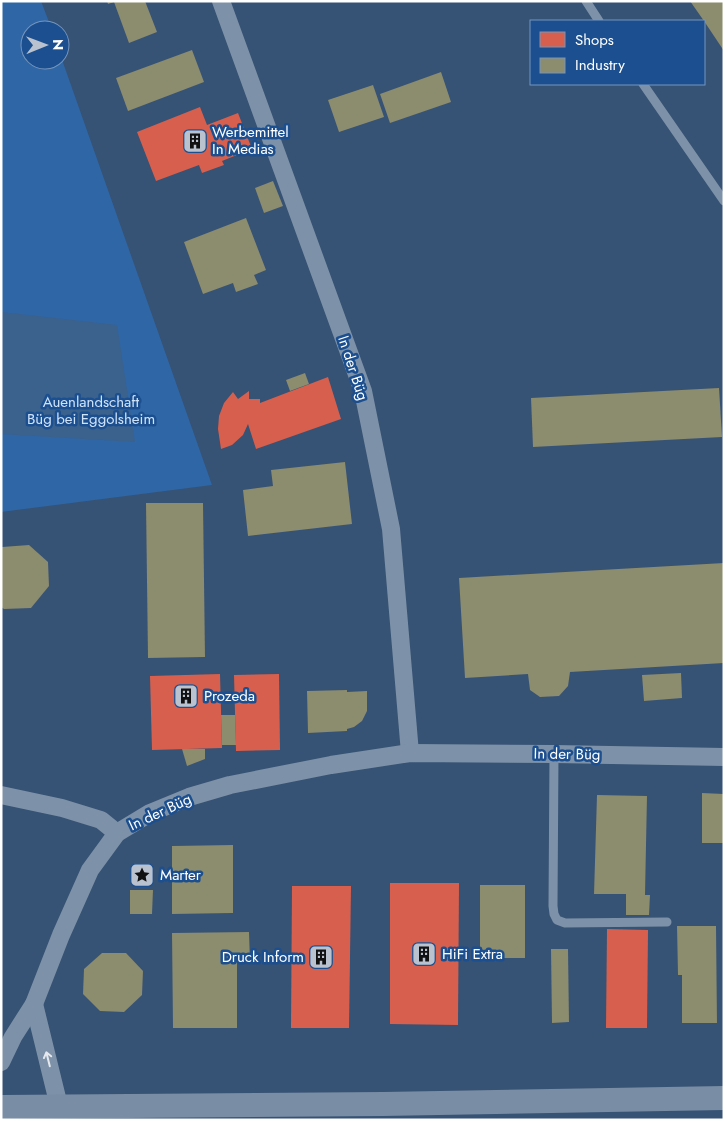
<svg xmlns="http://www.w3.org/2000/svg" width="725" height="1121" viewBox="0 0 725 1121" font-family="Jost,sans-serif">
<style>
.green{fill:#2f66a5}
.water{fill:#3b618d}
.shops{fill:#d6604d}
.industry{fill:#8c8c6e}
.lines{fill:none;stroke-linecap:round;stroke-linejoin:round}
.lane{stroke:#7d92a8;stroke-width:9}
.street{stroke:#7d92a8;stroke-width:18}
.secondary{stroke:#798da4;stroke-width:24}
.oneway{stroke:#e5e9ee}
.labels{text-anchor:middle;dominant-baseline:central;stroke-width:5;stroke-linejoin:round;paint-order:stroke}
.poi-label{font-size:15px;fill:#fff;stroke:#1b4f8f;text-anchor:start}
.street-label{font-size:15px;fill:#fff;stroke:#1b4f8f}
.park-label{font-size:15px;fill:#cfe3fa;stroke:#1b4f8f}
</style>
<rect width="100%" height="100%" fill="#365274"/>
<path class="green" d="M1,1H41L52,30H30V60H60V54L212,485L1,512Z"/>
<path class="water" d="M1,312L117,325L135,442L1,434Z"/>
<g class="shops">
<path d="M200,107L207,125L238,113L252,149L222,161L224,165L202,173L199,165L156,181L137,132Z"/>
<path d="M328,377L341,419L256,449L248,424L243,435L232,445L221,449L218,429L219,416L224,403L233,392L238,399L249,391V399H260V403Z"/>
<path d="M220,674L222,748L152,750L150,676Z"/>
<path d="M279,674L280,750L236,751L234,675Z"/>
<path d="M390,883H459L458,1025L390,1024Z"/>
<path d="M292,886H351L349,1028H291Z"/>
<path d="M607,929L648,930L647,1028H606Z"/>
</g>
<g class="industry">
<path d="M107,1H145L157,32L129,43L114,2L108,4Z"/>
<path d="M690,1H724V51L704,21Z"/>
<path d="M192,50L204,82L128,111L116,78Z"/>
<path d="M441,72L451,102L390,123L380,94Z"/>
<path d="M373,85L384,117L339,132L328,100Z"/>
<path d="M273,181L283,206L264,213L255,188Z"/>
<path d="M246,218L266,270L254,275L258,284L236,292L233,283L203,294L184,242Z"/>
<path d="M305,373L309,384L290,391L286,380Z"/>
<path d="M719,388L722,437L533,447L531,398Z"/>
<path d="M345,462L352,524L248,536L243,490L273,486L271,470Z"/>
<path d="M146,503H203L205,657L148,658Z"/>
<path d="M29,545L48,562L49,586L31,608L4,609L1,607V548L2,547Z"/>
<path d="M724,563V663L570,672L568,686L559,696L540,697L530,690L528,674L465,678L459,578Z"/>
<path d="M681,673L682,698L644,701L642,675Z"/>
<path d="M347,690V692L367,691V711L362,721L354,727L347,729V731L308,733L307,691Z"/>
<path d="M221,715H235L236,745H222Z"/>
<path d="M182,749H205V759L187,766Z"/>
<path d="M702,793L724,794V843H702Z"/>
<path d="M597,795L647,796L645,895H650L649,915H626V894H594Z"/>
<path d="M233,845V913L172,914V846Z"/>
<rect x="480" y="885" width="45" height="73"/>
<path d="M130,890H153L152,914H130Z"/>
<path d="M677,926H716L717,1023H682V975H678Z"/>
<path d="M249,932L250,961H237V1028H173L172,933Z"/>
<path d="M551,949H568L569,1022L552,1023Z"/>
<path d="M102,953H126L143,971L142,995L124,1012L100,1011L83,994L84,969Z"/>
</g>
<g class="lines">
<g class="lane">
<path d="M586,1L599,21"/>
<path d="M643,84L724,201"/>
<path d="M554,754L553,906L554,914L557,920L565,923L667,922"/>
</g>
<g class="street">
<path d="M221,1L363,391L391,529L410,753"/>
<path d="M1,795L62,808L101,820L117,833"/>
<path d="M34,1004L59,1106"/>
<path d="M1,1062L13,1037L34,1004L61,935L90,870L117,833L150,813L189,797L230,785L331,765L410,753L554,754L724,757"/>
</g>
<path class="secondary" d="M1,1107L383,1104L724,1098"/>
</g>
<defs><path id="oneway-shaft" d="M-6 0H5M1.5-3L5.5 0L1.5 3" fill="none" stroke-width="1.6" stroke-linecap="round" stroke-linejoin="round" transform="scale(1.25)"/></defs>
<use class="oneway" href="#oneway-shaft" transform="translate(48 1059) rotate(-104)"/>
<defs>
<g id="building-square" transform="scale(1.25)"><rect x="-9" y="-9" width="18" height="18" rx="4" fill="#b9c2ce" stroke="#1b4f8f"/><path d="M-4-6H4V6H1V3H-1V6H-4ZM-2.5-4.3h1.7v1.8h-1.7ZM.8-4.3h1.7v1.8H.8ZM-2.5-1h1.7V.8h-1.7ZM.8-1h1.7V.8H.8Z" fill="#111"/></g>
<g id="sight-square" transform="scale(1.25)"><rect x="-9" y="-9" width="18" height="18" rx="4" fill="#b9c2ce" stroke="#1b4f8f"/><path d="M0-6L1.8-2.2L6-1.7L2.9 1.2L3.7 5.4L0 3.3L-3.7 5.4L-2.9 1.2L-6-1.7L-1.8-2.2Z" fill="#111"/></g>
</defs>
<g fill-rule="evenodd">
<use href="#building-square" x="195" y="141"/>
<use href="#building-square" x="186" y="696"/>
<use href="#sight-square" x="142" y="875"/>
<use href="#building-square" x="424" y="954"/>
<use href="#building-square" x="321" y="957"/>
</g>
<g class="labels">
<g class="poi-label">
<text x="212" y="132">Werbemittel<tspan x="212" dy="17">In Medias</tspan></text>
<text x="204" y="696">Prozeda</text>
<text x="160" y="875">Marter</text>
<text x="442" y="954">HiFi Extra</text>
<text x="304" y="957" text-anchor="end">Druck Inform</text>
</g>
<g class="street-label">
<text transform="translate(353 368) rotate(72)">In der Büg</text>
<text transform="translate(567 754) rotate(1)">In der Büg</text>
<text transform="translate(160 812) rotate(-25)">In der Büg</text>
</g>
<g class="park-label">
<text x="91" y="402">Auenlandschaft<tspan x="91" dy="17">Büg bei Eggolsheim</tspan></text>
</g>
</g>
<rect width="725" height="1121" fill="none" stroke="#ffffff" stroke-width="5"/>
<rect x="530" y="20" width="175" height="65" fill="#1b4f8f" stroke="#7695bc"/>
<rect x="540" y="32" width="25" height="15" fill="#d6604d" stroke="#7695bc"/>
<text x="575" y="45" font-size="15" fill="#ffffff">Shops</text>
<rect x="540" y="58" width="25" height="15" fill="#8c8c6e" stroke="#7695bc"/>
<text x="575" y="70" font-size="15" fill="#ffffff">Industry</text>
<g transform="translate(45 45) rotate(89)"><circle r="24" fill="#1b4f8f" stroke="#7695bc"/>
<path d="M0-4L9 19L0 12L-9 19Z" fill="#b9c2ce"/>
<text y="-8" font-size="14" font-weight="bold" text-anchor="middle" fill="#ffffff">N</text>
</g>
</svg>
